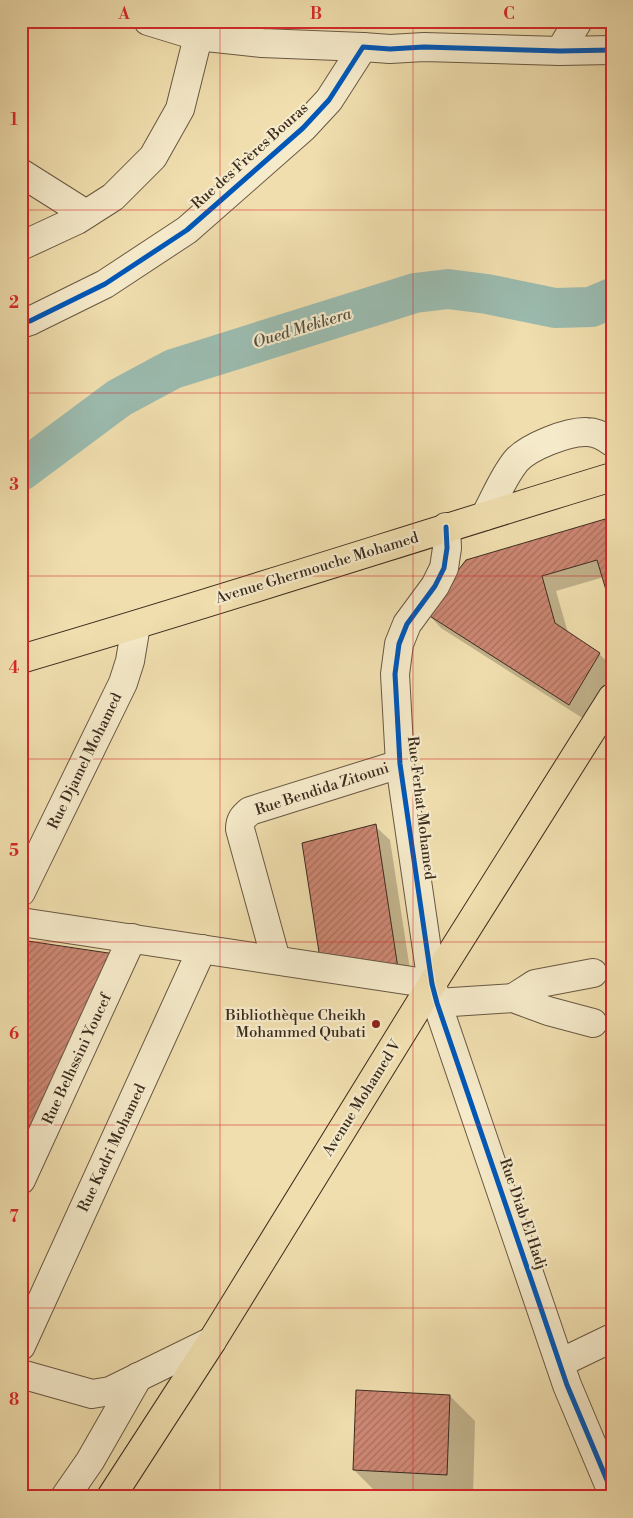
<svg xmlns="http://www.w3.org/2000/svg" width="633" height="1518" viewBox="0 0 633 1518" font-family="'Libre Bodoni',serif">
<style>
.shadow{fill:#0003}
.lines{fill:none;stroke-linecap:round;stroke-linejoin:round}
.river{stroke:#9bbbaf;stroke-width:40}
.building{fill:url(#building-hatch);stroke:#3b2c1f}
.minor-casing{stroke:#685843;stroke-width:30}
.major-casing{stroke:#3b2c1f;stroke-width:30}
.minor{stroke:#f5eaca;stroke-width:28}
.major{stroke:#f0deae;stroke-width:28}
.cycleway-casing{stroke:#f5eaca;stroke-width:8}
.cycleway{stroke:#0057b8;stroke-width:5}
.grid{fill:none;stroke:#d62828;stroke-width:1;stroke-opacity:0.55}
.poi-dot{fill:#8f2418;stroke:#f5eaca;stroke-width:2}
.labels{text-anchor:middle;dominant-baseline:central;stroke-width:4.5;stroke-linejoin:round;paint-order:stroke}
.street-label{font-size:15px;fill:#3b2c1f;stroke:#f5eaca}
.poi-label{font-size:15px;fill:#3b2c1f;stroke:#f5eaca;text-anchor:end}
.water-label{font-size:16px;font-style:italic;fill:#535043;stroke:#f5eaca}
.neatline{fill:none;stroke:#d62828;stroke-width:2}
.grid-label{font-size:16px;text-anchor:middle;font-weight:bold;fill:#d62828}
</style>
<defs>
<pattern id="building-hatch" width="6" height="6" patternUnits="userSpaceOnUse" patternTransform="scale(1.25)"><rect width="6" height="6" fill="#cd8773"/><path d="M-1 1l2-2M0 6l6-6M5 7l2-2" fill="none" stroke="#a86f5e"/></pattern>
</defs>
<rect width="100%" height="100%" fill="#f0deae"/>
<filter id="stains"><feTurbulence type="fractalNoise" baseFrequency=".004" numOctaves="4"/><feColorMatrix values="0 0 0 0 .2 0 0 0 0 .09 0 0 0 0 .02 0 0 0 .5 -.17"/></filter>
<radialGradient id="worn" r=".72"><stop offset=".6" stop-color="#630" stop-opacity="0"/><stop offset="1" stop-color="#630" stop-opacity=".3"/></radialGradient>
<g class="shadow">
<path d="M612,519L604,577L556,591L568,633L599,654L612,666V672L584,719L441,628L427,613Z"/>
<path d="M375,826L390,840L413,989L337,979Z"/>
<path d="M21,941L129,970L21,1206Z"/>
<path d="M450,1396L475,1421L473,1497L379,1495L354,1470Z"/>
</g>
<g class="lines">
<path class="river" d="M21,471L119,398L173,369L415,293L448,289L487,294L555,308L591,307L612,298"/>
</g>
<g class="building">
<path d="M612,517V599L606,590L597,560L542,576L555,623L600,653L569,705L425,613L466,560Z"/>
<path d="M376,824L399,975L321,965L302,843Z"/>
<path d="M21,940L115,954L21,1160Z"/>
<path d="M356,1390L450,1395L447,1475L353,1470Z"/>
</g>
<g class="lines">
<g class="minor-casing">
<g id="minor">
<path d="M148,21L197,36L262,43L363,47"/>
<path d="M560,51L578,21"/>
<path d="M21,173L86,214"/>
<path d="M21,246L77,220L113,197L153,157L180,109L202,21"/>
<path d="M21,324L30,321L105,284L187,230L303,128L329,100L363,47L390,49L424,47L560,51L612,50"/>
<path d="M485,516C495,498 503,477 516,461C528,447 568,431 587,432C596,432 605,437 612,442"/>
<path d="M446,527L447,548L444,568L435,586L407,624L399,644L395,674L400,764L432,984L437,1003L567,1385L612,1492"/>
<path d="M21,892L123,683L130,661L136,625"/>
<path d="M21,922L432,984"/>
<path d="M276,960L240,829C240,820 243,817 250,811L400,764"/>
<path d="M513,998L535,984L593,973"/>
<path d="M437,1003L513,998L548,1011L593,1023"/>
<path d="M21,1180L132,938"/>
<path d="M21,1346L202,949"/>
<path d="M560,1363L612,1338"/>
<path d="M21,1374L92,1394L110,1391L212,1341"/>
<path d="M65,1497L90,1461L138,1377"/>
</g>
</g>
<g class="major-casing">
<g id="major">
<path d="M21,659C219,601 415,537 612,477"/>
<path d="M111,1497L212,1341L432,984L612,698"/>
</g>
</g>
<use href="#minor" class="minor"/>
<use href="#major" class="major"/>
<g class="cycleway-casing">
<g id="cycleway">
<path d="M21,324L30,321L105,284L187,230L303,128L329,100L363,47L390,49L424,47L560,51L612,50"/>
<path d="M446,527L447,548L444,568L435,586L407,624L399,644L395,674L400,764L432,984L437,1003L567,1385L612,1492"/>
</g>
</g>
<use href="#cycleway" class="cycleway"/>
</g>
<path class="grid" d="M220,21V1497M413,21V1497M21,210H612M21,393H612M21,576H612M21,759H612M21,942H612M21,1125H612M21,1308H612"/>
<circle class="poi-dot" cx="376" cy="1024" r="5"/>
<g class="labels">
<g class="street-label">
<text transform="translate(250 156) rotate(-42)">Rue des Frères Bouras</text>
<text transform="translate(317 568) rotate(-17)">Avenue Ghermouche Mohamed</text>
<text transform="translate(85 761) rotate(-64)">Rue Djamel Mohamed</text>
<text transform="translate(322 789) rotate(-18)">Rue Bendida Zitouni</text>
<text transform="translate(421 808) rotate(83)">Rue Ferhat Mohamed</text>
<text transform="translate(77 1059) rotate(-65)">Rue Belhssini Youcef</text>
<text transform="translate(362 1098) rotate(-58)">Avenue Mohamed V</text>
<text transform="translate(112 1148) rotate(-65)">Rue Kadri Mohamed</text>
<text transform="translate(523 1214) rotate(71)">Rue Diab El Hadj</text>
</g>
<g class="poi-label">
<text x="366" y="1015">Bibliothèque Cheikh<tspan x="366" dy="17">Mohammed Qubati</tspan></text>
</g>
<g class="water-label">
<text transform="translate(302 328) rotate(-17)">Oued Mekkera</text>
</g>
</g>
<rect width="633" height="1518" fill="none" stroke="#f0deae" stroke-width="55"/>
<rect x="28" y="28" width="578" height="1462" class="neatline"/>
<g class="grid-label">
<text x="124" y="19">A</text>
<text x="316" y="19">B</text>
<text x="509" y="19">C</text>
<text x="14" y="125">1</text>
<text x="14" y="308">2</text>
<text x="14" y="490">3</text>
<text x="14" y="673">4</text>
<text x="14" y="856">5</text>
<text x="14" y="1039">6</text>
<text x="14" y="1222">7</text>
<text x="14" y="1405">8</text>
</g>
<rect width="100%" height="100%" filter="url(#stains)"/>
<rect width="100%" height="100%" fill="url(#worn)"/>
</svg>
